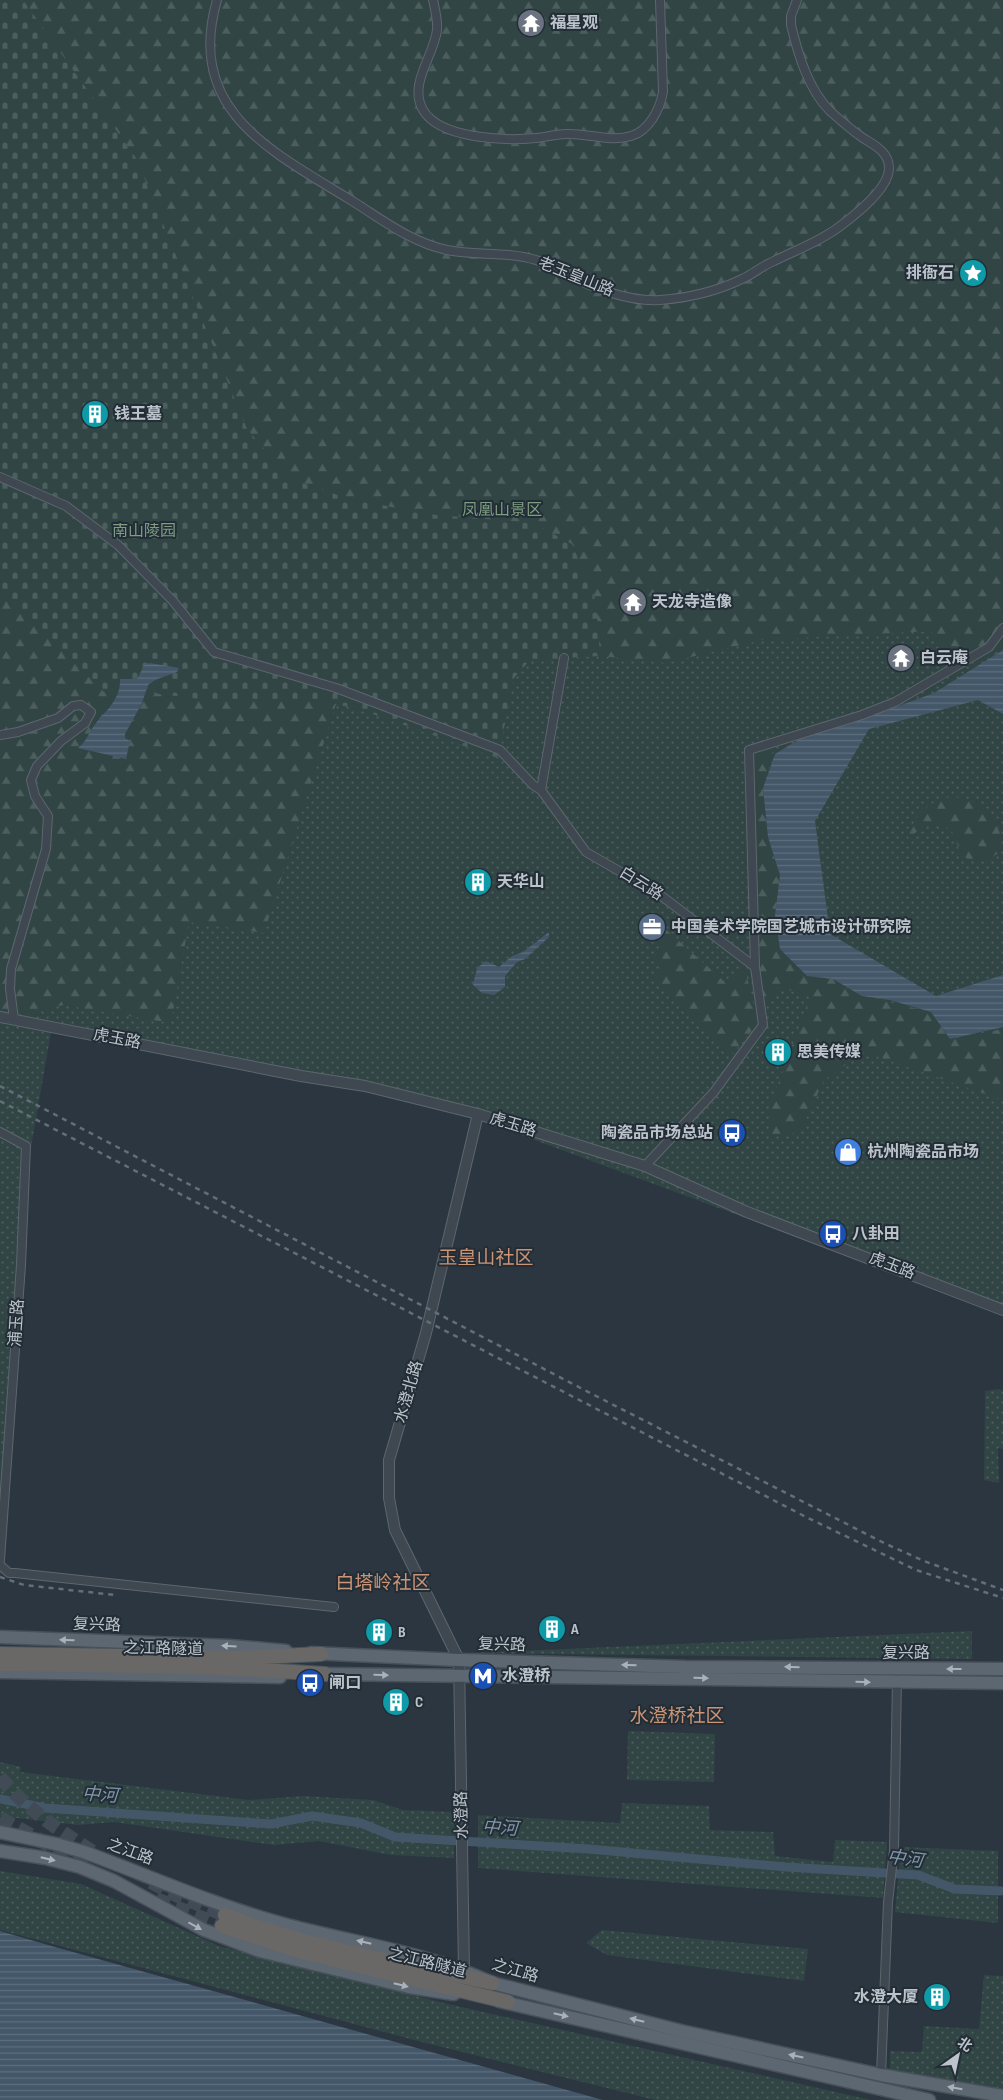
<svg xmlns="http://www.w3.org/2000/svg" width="1003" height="2100" viewBox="0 0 1003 2100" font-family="'Sofia Sans Condensed','Noto Sans SC',sans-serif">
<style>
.grass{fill:url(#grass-dots)}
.forest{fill:url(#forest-firs)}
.cemetery{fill:url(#cemetery-stones)}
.water{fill:url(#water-rules)}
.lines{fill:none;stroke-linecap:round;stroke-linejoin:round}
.canal{stroke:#445769;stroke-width:9}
.trunk-tunnel{stroke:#414b56;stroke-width:14;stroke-dasharray:14 7;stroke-linecap:butt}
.minor-casing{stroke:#5d666e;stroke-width:10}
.tertiary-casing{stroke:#5d666e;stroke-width:12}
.primary-casing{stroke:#48515a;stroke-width:15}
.trunk-casing{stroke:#49535b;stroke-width:16}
.minor{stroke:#3f4851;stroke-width:8}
.tertiary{stroke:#3f4851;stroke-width:10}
.primary{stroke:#5d6771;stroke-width:12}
.trunk{stroke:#6a6867;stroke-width:14}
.rail{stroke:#636e79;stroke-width:2.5;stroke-dasharray:5 5;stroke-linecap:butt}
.oneway{fill:#a9b1b9}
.labels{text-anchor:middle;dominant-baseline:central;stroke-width:4;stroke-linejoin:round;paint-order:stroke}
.poi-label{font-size:16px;font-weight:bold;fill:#bcc3cb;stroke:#232d36;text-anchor:start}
.street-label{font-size:16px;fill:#bcc3cb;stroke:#232d36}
.park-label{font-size:16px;fill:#7d9e82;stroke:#232d36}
.water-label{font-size:18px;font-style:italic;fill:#8096aa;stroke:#232d36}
.quarter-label{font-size:19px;fill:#cb9476;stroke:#232d36}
</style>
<defs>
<pattern id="grass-dots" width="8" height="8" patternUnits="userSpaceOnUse" patternTransform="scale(1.25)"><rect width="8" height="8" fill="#304544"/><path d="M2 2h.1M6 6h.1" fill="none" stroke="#4c5e5e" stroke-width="1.8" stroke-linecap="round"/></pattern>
<pattern id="forest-firs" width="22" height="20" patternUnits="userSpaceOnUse" patternTransform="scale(1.25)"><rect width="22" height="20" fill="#304544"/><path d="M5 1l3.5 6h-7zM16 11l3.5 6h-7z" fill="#4c5e5e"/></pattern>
<pattern id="cemetery-stones" width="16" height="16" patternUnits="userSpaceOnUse" patternTransform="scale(1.25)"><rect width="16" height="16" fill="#304544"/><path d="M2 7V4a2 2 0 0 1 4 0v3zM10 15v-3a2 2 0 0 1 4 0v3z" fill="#4c5e5e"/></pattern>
<pattern id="water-rules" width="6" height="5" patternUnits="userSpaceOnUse" patternTransform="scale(1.25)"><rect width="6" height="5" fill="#445769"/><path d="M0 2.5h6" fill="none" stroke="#5d6e7d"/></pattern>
</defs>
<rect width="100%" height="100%" fill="#2b3641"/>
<g class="grass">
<path d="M0,0H1003V1313L448,1108L53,1021L26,1176L0,1579Z"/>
<path d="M999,1389L1003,1391V1449L998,1448L999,1483L984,1480L985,1391Z"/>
<path d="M972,1631V1659L471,1653Z"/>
<path d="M628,1731L715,1734L714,1782L627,1780Z"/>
<path d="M0,1762L21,1767L20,1772L249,1800L303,1796L373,1800L403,1810L455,1812L454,1858L391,1855L319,1841L274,1845L114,1822L78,1825L0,1816Z"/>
<path d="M622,1803L709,1806L710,1830L773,1832L775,1856L833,1862L835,1840L887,1842L883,1898L478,1868V1815L620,1823Z"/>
<path d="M901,1847L998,1851V1923L895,1912Z"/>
<path d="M0,1871L81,1884L219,1946L448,2004L871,2100H655L414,2040L0,1930Z"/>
<path d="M602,1930L808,1949L804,1981L607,1955L586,1943Z"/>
<path d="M984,1975L1003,1976V2089L890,2070V2051L922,2052L924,2026L979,2029Z"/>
</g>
<g class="forest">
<path d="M0,0H1003V650L993,656L949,670L931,631L762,640L666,663L600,656L530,660L514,678L498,758L367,712L336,704L264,933L189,922L171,1023L63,1005L14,1019L0,1017Z"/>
<path d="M774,747L763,788L768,837L780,875L775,915L807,976L833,979L859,995L931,1012L950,1039L1003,1029V1100L864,1052L824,1080L800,1132L770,1136V1106L810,997L779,987L762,1015L755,967L749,757Z"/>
<path d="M951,797C981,798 1003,819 1002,850C989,861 971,869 959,850C957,845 957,840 954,835C942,816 920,827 908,839C913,816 927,802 951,797Z"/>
<path d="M661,925L728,985L745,969L758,1024L731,1055L654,980L664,969L651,956L660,947L651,936Z"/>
</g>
<path class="cemetery" d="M0,0H23L136,158L247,429L290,479L344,497L425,514L533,523L572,544L596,601L600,656L530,660L514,678L498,758L367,712L317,699L207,700L152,693L104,692L0,591Z"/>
<g class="water">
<path d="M1003,650V714L978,700L869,729L815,821L830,934L936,996L1003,975V1027L950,1039L931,1012L890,1000L862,996L833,979L807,976L780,949L775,915L780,875L768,837L763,788L775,754L803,737L852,723L934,693Z"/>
<path d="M150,663L179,668L177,672L155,680L148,685L142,703L125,734V738L130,741L126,759L78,748C87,741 89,732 96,723C107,710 121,698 120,679H137L145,664Z"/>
<path d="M549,932V937L525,959L517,962L505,976V987L494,995L482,993L473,985L477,968L486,961L499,967L512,956L523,952Z"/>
<path d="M0,1931L55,1947L603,2100H0Z"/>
</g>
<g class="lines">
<path class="canal" d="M0,1799L45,1808L271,1824L312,1816L361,1823L395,1837L589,1849L786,1867L918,1875L955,1889L1001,1891"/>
<g class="trunk-tunnel">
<path d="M0,1777C27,1810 63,1833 98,1855"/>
<path d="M0,1818L87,1866"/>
<path d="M151,1882L178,1896L225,1915"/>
<path d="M156,1899L222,1926"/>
</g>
<g class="minor-casing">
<g id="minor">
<path d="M217,0C185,110 271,151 349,199C380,218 410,242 447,250C476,256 507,251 536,260C546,263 555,268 564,273C593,288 628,302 660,300C688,298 717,291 742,279C753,274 762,266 774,261C796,250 819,242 839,227C855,215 889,189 889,168C889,152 874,145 863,138C851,130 840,120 830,111C808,89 798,54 791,25V16L797,0"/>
<path d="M433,0C435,9 438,21 437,30C434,56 408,84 423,110C440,139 505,141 536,138C547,137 559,133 570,134C589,134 612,142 631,136C649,131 660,109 663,92L660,0"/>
<path d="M0,477L66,506L118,545L173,601L214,652L336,688L500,750L533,785L541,790L586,852L659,894L755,967"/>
<path d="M0,735L18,732L58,718L73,706L81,705L91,712L85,723L61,741L37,766L31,780L35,796L48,816L46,849L11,969L10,989L14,1019"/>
<path d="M541,790L564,658"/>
<path d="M0,1132L26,1146L21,1265L0,1560"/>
<path d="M645,1166L714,1092L763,1025L755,967L749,750L862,715L895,702L989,647L1003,628"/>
<path d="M0,1565L9,1573H15L334,1607"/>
<path d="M881,2075L888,1902L894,1850L897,1679"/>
</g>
</g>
<g class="tertiary-casing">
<g id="tertiary">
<path d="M0,1017L301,1076L365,1086L478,1114L645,1166L747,1212L1003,1310"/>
<path d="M464,1970L459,1660L395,1530L389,1498V1460L426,1333L478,1114"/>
</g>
</g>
<g class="primary-casing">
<g id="primary">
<path d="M0,1637L230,1646L286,1651"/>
<path d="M311,1653L459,1660L685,1667L1003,1669"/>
<path d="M0,1672L280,1677"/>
<path d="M315,1677L325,1674L1003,1683"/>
<path d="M0,1832L56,1844L84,1852C149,1876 214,1905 280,1923C352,1943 424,1951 492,1983L681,2031L881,2075L1003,2096"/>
<path d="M0,1851L45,1858L80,1867L114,1881L204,1930L260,1951L409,1987L454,1994"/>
<path d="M499,2001L929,2100"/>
</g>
</g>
<g class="trunk-casing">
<g id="trunk">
<path d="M0,1654L239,1658L321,1654"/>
<path d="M0,1664C109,1665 217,1666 325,1674"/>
<path d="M225,1915C311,1949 403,1963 492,1983"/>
<path d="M222,1926L306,1953L508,2002"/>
</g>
</g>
<use href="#minor" class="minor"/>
<use href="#tertiary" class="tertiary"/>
<use href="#primary" class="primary"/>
<use href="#trunk" class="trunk"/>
<g class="rail">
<path d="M0,1086L596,1396L884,1543L924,1561L1003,1590"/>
<path d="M0,1101L808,1518L916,1570L1003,1598"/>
<path d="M0,1577L24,1585L115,1595"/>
</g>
</g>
<defs><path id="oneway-solid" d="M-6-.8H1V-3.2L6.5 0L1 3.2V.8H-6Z" transform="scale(1.25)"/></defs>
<g class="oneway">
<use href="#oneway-solid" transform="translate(67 1640) rotate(-178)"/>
<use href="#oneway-solid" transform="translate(229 1646) rotate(-176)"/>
<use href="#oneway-solid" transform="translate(629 1665) rotate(-178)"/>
<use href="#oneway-solid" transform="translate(792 1667) rotate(-179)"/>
<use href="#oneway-solid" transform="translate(954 1669) rotate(180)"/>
<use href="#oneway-solid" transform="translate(381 1675) rotate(1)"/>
<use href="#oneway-solid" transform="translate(701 1678) rotate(1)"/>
<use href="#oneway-solid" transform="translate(863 1682) rotate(1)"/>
<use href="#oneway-solid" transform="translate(48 1859) rotate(13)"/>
<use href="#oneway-solid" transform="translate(195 1926) rotate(29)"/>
<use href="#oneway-solid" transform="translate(364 1942) rotate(-167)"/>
<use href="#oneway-solid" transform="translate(401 1985) rotate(14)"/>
<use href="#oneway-solid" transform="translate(561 2015) rotate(13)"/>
<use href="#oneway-solid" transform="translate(637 2020) rotate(-166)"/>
<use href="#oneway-solid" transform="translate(796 2056) rotate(-168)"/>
<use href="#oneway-solid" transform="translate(955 2088) rotate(-170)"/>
</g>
<defs>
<g id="temple-disc" transform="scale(1.4375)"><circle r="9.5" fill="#6b7280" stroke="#232d36"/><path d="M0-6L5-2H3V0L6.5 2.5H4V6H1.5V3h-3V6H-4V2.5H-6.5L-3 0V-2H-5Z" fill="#fff"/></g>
<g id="sight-disc" transform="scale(1.4375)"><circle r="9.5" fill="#0f9aa8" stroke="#232d36"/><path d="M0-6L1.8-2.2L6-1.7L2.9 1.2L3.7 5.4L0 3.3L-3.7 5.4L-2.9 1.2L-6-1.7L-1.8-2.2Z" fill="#fff"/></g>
<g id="building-disc" transform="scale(1.4375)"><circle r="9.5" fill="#0f9aa8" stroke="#232d36"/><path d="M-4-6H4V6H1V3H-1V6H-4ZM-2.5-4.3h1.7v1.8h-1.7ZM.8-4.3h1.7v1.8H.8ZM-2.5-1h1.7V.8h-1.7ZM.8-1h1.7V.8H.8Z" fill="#fff"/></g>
<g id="office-disc" transform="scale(1.4375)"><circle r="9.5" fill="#5c6f8a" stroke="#232d36"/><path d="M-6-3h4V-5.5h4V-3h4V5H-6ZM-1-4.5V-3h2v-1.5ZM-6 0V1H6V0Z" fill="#fff"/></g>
<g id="bus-disc" transform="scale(1.4375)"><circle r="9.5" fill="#1a4fb4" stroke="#232d36"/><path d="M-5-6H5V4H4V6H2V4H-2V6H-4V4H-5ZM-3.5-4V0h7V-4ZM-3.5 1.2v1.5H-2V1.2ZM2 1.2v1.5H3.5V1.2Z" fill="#fff"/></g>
<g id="shop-disc" transform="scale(1.4375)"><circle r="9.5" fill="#3f7fe0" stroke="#232d36"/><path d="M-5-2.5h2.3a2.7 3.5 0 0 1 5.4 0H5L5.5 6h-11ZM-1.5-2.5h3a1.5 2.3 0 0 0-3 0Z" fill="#fff"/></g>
<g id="metro-disc" transform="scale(1.4375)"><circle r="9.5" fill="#1a4fb4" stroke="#232d36"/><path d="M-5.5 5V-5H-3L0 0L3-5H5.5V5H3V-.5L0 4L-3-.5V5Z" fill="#fff"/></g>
</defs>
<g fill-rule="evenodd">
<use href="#temple-disc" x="531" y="23"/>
<use href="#sight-disc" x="973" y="273"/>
<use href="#building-disc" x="95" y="414"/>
<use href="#temple-disc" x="633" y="602"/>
<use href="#temple-disc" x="901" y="658"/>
<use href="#building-disc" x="478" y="882"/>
<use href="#office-disc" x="652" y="927"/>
<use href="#building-disc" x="778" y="1052"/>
<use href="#bus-disc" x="732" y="1133"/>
<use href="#shop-disc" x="848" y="1152"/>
<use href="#bus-disc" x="833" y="1234"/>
<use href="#building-disc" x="552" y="1629"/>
<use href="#building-disc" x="379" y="1632"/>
<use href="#metro-disc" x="483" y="1676"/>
<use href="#bus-disc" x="310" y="1683"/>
<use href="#building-disc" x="396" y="1702"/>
<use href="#building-disc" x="937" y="1997"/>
</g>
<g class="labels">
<g class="poi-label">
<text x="550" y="23">福星观</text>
<text x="954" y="273" text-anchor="end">排衙石</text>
<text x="114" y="414">钱王墓</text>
<text x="652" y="602">天龙寺造像</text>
<text x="920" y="658">白云庵</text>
<text x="497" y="882">天华山</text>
<text x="671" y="927">中国美术学院国艺城市设计研究院</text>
<text x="797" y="1052">思美传媒</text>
<text x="713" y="1133" text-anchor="end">陶瓷品市场总站</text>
<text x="867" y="1152">杭州陶瓷品市场</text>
<text x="852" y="1234">八卦田</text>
<text x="571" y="1629">A</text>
<text x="398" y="1632">B</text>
<text x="502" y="1676">水澄桥</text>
<text x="329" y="1683">闸口</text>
<text x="415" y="1702">C</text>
<text x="918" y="1997" text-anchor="end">水澄大厦</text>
</g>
<g class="street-label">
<text transform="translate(576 277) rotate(22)">老玉皇山路</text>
<text transform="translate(641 884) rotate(32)">白云路</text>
<text transform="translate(117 1039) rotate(11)">虎玉路</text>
<text transform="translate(513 1125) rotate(17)">虎玉路</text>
<text transform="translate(892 1266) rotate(21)">虎玉路</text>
<text transform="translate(17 1323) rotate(-86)">浦玉路</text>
<text transform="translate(409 1392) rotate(-74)">水澄北路</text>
<text transform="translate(97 1625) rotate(2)">复兴路</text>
<text transform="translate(502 1645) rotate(2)">复兴路</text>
<text transform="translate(163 1649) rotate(1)">之江路隧道</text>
<text x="906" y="1653">复兴路</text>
<text transform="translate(462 1815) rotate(-91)">水澄路</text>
<text transform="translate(130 1852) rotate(20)">之江路</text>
<text transform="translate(427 1963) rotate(14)">之江路隧道</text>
<text transform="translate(515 1971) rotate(16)">之江路</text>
</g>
<g class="park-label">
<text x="502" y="510">凤凰山景区</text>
<text x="144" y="531">南山陵园</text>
</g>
<g class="water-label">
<text transform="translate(100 1795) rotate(4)">中河</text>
<text transform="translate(500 1828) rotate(4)">中河</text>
<text transform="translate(905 1859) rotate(8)">中河</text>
</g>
<g class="quarter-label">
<text x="486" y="1258">玉皇山社区</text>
<text x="383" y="1583">白塔岭社区</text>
<text x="677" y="1716">水澄桥社区</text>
</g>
</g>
<g transform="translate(958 2055) rotate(33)" stroke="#232d36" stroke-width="4" paint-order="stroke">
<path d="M0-4L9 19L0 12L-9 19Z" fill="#bcc3cb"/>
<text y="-8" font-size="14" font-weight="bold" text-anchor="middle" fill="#bcc3cb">北</text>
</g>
</svg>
